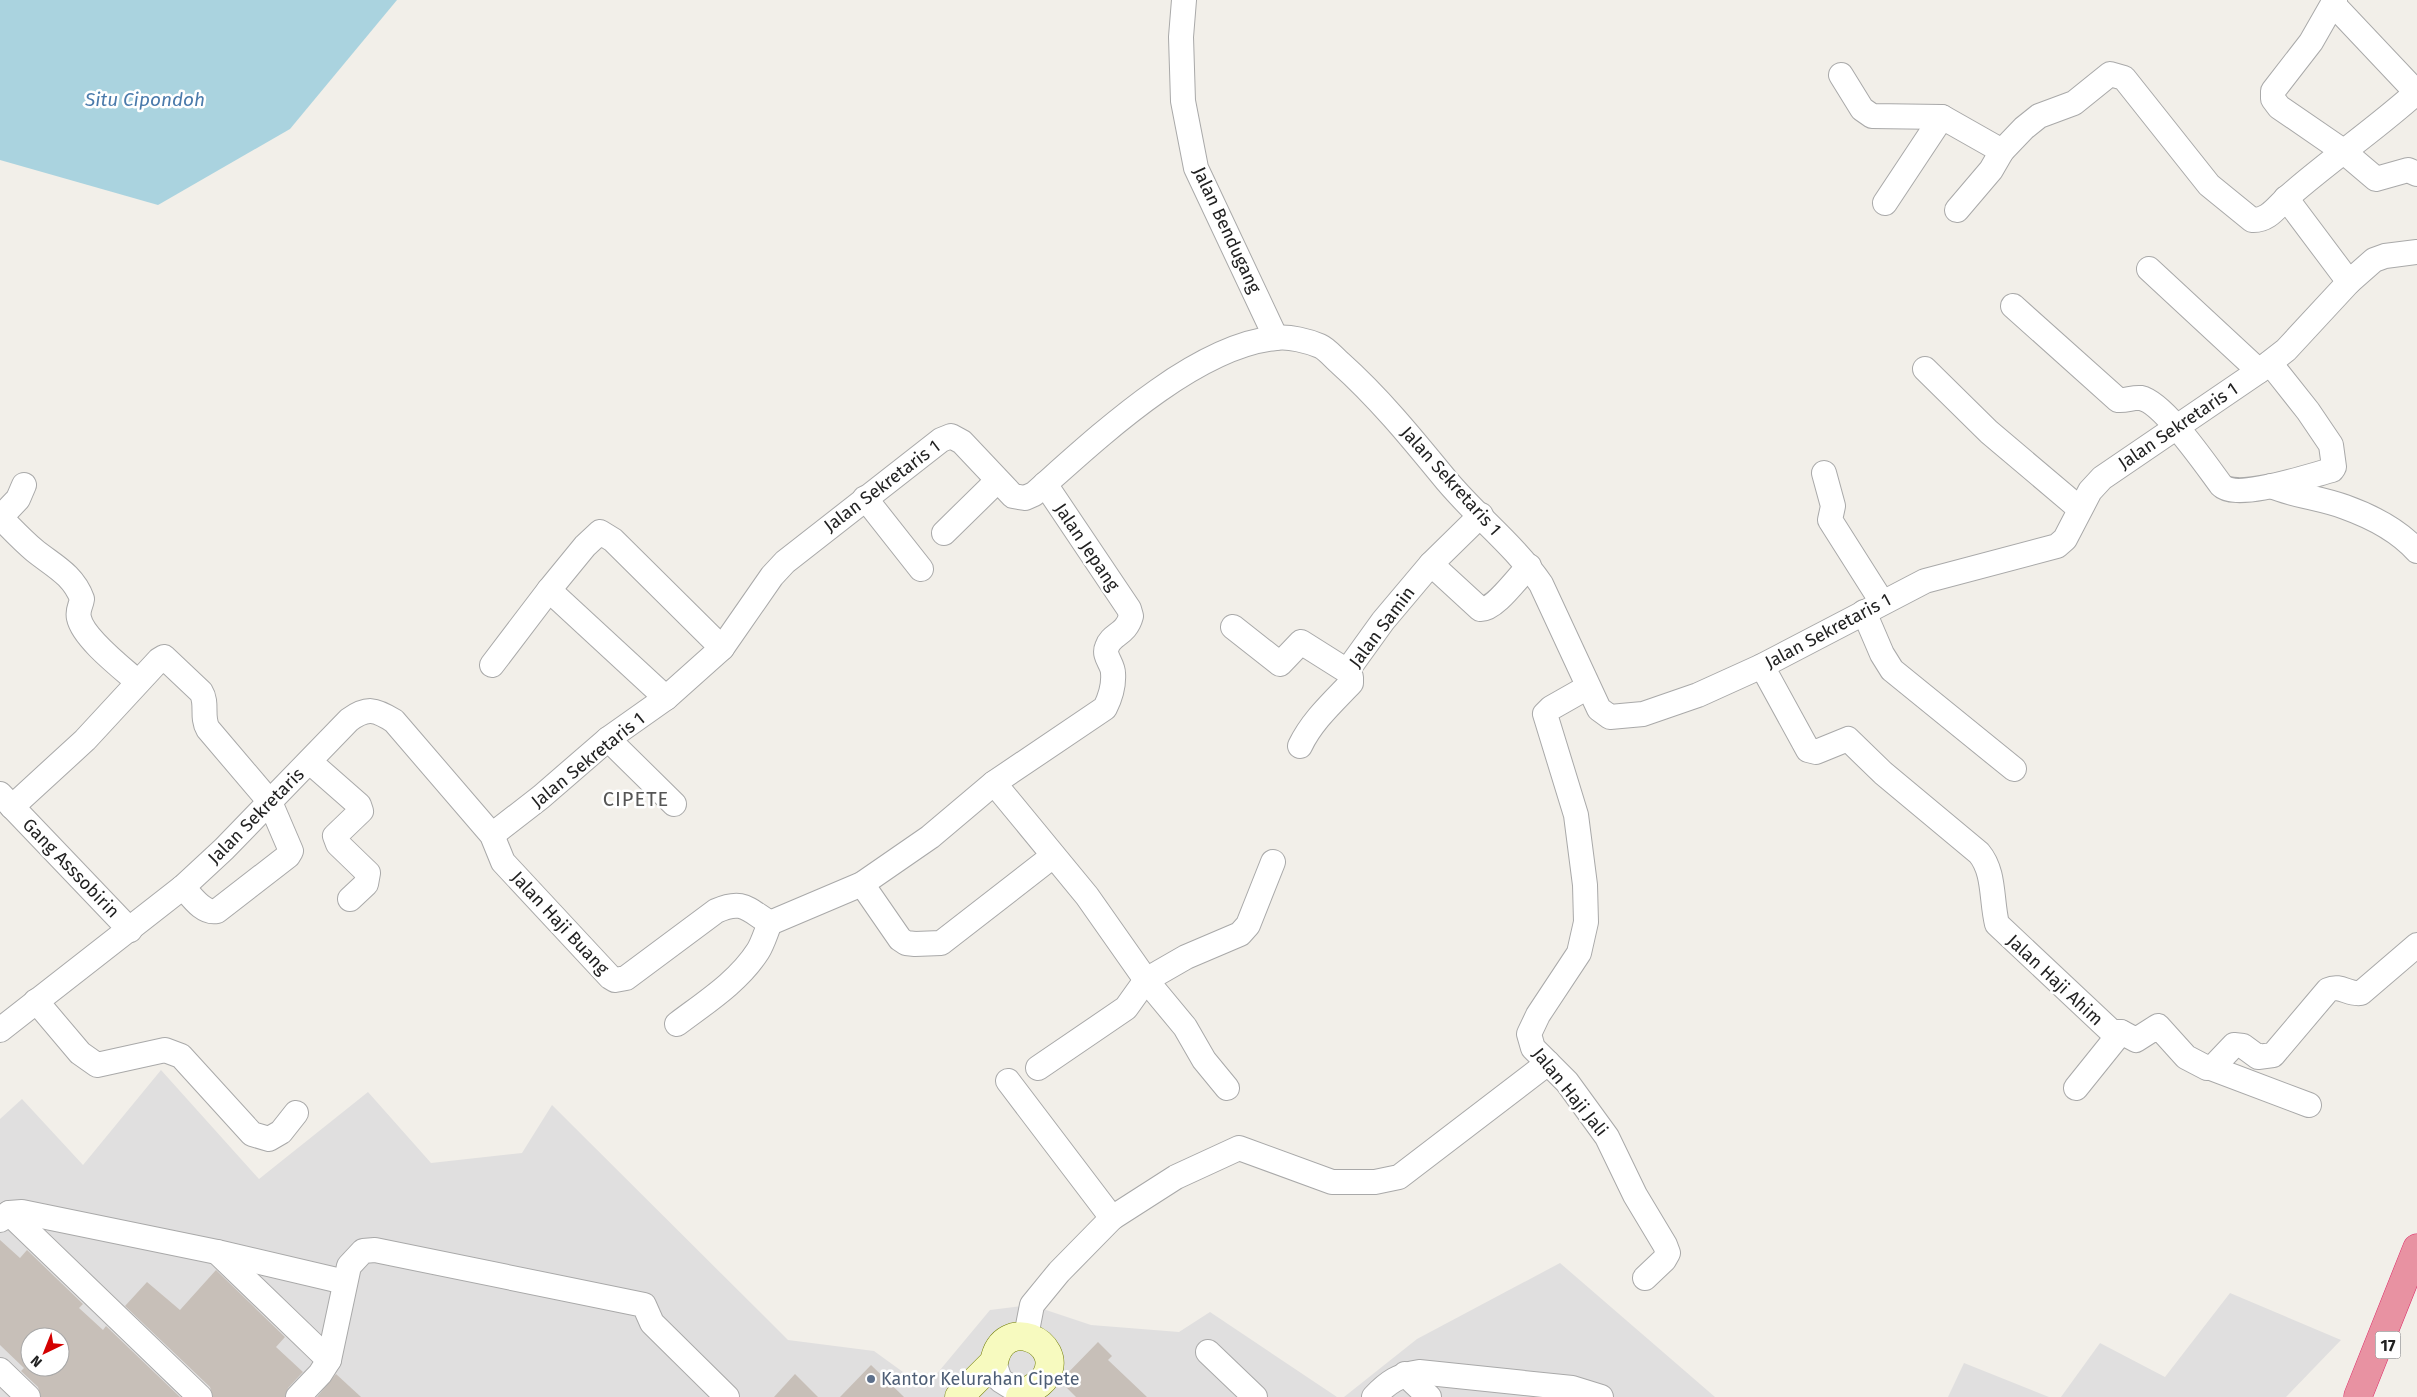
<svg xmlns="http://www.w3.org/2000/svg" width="2417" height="1397" viewBox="0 0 2417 1397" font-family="'Fira Sans',sans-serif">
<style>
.residential{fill:#e0dfdf;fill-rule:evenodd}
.water{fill:#aad3df}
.building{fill:#c7bfb8;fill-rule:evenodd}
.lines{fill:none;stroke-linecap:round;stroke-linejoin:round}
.street-casing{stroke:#a9a9a9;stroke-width:26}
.secondary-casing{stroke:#707d05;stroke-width:29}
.highway-casing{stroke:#dc2a67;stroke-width:29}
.street{stroke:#fff;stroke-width:24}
.secondary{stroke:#f7fabf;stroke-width:28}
.highway{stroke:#e892a2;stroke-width:28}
.service-dot{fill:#5c6f8a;stroke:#fff;stroke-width:2}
.labels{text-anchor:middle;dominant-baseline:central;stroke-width:5;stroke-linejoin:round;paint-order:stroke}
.shield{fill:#fff;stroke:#646464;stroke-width:1}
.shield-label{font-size:16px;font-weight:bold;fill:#222}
.street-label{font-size:18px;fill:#222;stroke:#fff}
.service-label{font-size:18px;fill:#4e5e75;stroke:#fff;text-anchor:start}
.water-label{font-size:19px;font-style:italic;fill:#4a7aab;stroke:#fff}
.quarter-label{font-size:20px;letter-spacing:1px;fill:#555;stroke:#fff}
</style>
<rect width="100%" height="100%" fill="#f2efe9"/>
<g class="residential">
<path d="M161,1070L259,1179L368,1092L431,1163L522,1153L552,1105L788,1340L874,1351L925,1388L990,1310L1031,1305L1091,1325L1179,1332L1210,1312L1337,1397H0V1119L22,1099L83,1165ZM30,1337H60V1367H30Z"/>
<path d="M1560,1263L1715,1397H1344L1417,1339Z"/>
<path d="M2230,1293L2341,1340L2286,1397H2061L2100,1343L2165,1377Z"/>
<path d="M1964,1363L2049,1397H1948Z"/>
</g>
<path class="water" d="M0,0H397L290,129L158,205L0,160Z"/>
<g class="building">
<path d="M0,1240L20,1258L27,1250L83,1304L79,1308L103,1330L106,1326L180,1397H41L38,1387L21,1371L24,1368L0,1345ZM30,1337H60V1367H30Z"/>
<path d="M216,1270L285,1337L276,1347L303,1372L288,1388L285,1397H213L210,1387L125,1306L147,1282L180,1310Z"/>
<path d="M1098,1342L1112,1356L1108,1360L1147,1397H1076L1060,1381Z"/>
<path d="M871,1365L904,1397H840Z"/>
<path d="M336,1374L361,1397H317Z"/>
<path d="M795,1374L818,1397H774Z"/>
</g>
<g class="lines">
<g class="street-casing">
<g id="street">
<path d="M1184,0L1181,37L1183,101L1196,168L1276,338"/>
<path d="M2335,0L2311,42L2273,91V99L2279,107L2343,151L2376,179L2408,170L2417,174"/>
<path d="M2333,4L2417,93"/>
<path d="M1841,75L1862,109L1872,116L1942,117"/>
<path d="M2286,198L2349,282"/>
<path d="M1885,203L1942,117L2002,151"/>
<path d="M1957,210L1991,170L2002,151L2024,128L2039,116L2074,103L2110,74L2124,78L2209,185L2252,220C2269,221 2277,206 2289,196C2330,160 2376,129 2417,92"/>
<path d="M2149,269L2259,371"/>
<path d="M2013,306L2118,400C2126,401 2133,397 2141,398C2164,403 2206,465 2221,485C2236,501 2312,475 2332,470L2334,467L2331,445L2308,411L2270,363"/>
<path d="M1925,369L1989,432L2080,509"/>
<path d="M1824,473L1833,506L1830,520L1882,602"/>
<path d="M2271,486C2295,496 2321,498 2345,507C2370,516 2399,531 2417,551"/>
<path d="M865,498L921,569"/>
<path d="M0,517C11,528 22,540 34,550C52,565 73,574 82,599C81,606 77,610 79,618C83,638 122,668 138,682"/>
<path d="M0,518L18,499L24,485"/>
<path d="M944,533L997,481"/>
<path d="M1431,564L1480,609C1494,611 1518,577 1529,566"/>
<path d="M549,590L666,698"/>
<path d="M1864,612L1882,654L1892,670L2014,769"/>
<path d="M1233,627L1280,664L1301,642L1347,671"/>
<path d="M492,665L549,590L585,546L600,532L613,540L722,648"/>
<path d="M1762,666L1808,750L1816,752L1848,739L1883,773L1979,853C1995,872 1991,900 1997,924L2112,1032H2121L2136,1040L2158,1026L2186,1057L2207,1068L2214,1066L2234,1045L2243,1046L2258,1057L2273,1055L2328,990C2341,984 2348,995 2361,993L2417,945"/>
<path d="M1588,687L1551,708L1545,714L1576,815L1585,885L1586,922L1579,953L1538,1015L1529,1034L1533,1048L1567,1082L1607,1137L1635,1195L1665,1245L1668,1253L1664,1260L1645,1278"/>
<path d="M608,739L674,804"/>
<path d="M1300,746C1312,721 1332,703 1351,683V677L1347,671L1383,621L1431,564L1481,515"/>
<path d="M310,762L359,805L361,811L335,836L338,844L368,873L366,884L350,899"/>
<path d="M994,783L1087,896L1146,980L1185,1027L1204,1060L1227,1088"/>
<path d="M0,794L130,930"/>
<path d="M12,807L85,740L159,660L164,657L201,692C208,703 201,717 208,729L270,802L291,851L288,856L217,911C203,914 192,897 183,887"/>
<path d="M492,835L541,797L608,739L666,698L722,648L772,576L785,562L941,440L951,436L962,442L1013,496L1025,498L1034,494C1095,440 1193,346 1276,338C1289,336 1308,341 1320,346C1327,349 1334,358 1340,363C1378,397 1410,436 1442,475C1473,514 1513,543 1541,584L1599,709L1610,717L1643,714L1698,695L1762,666L1925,581L2057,546L2065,539L2090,491L2102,478L2259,371L2286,350L2349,282L2374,260L2385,256L2417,252"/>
<path d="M862,884L900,939L906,943L915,944L941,943L1053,856"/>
<path d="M36,1001L80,1053L97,1065L165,1050L181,1056L252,1134L269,1139L281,1132L296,1113"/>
<path d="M677,1024C706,1002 738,982 758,951C763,943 766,932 770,923L862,884L930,837L994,783L1105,708C1110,698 1114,685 1113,673C1113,664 1103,656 1107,647C1111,634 1126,635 1131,616L1129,609L1045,484"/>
<path d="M0,1030L183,887L224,849L349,720C367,707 375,709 394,721L492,835L503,862L610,977L615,980L626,978L716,911C743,899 747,909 770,923"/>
<path d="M1038,1068L1126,1008L1146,980L1186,957L1240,934L1248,925L1273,862"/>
<path d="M2211,1068L2309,1105"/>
<path d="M1008,1081L1112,1218L1059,1272L1032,1305L1026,1336"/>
<path d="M2076,1088L2121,1032"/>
<path d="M9,1213L200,1397"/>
<path d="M1112,1218L1176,1177L1239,1148L1332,1182H1375L1399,1177L1548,1063"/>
<path d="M0,1220L9,1213L22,1212L217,1252L345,1282"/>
<path d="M217,1252L329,1360"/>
<path d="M1208,1352L1255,1397"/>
<path d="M994,1362L1000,1380L1016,1390L1026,1391"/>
<path d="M0,1370L28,1397"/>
<path d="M1405,1374L1429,1397"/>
<path d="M298,1397L320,1374L329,1360L349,1266L363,1251L375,1250L644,1305L652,1323L727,1397"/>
<path d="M1374,1397C1388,1382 1399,1375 1419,1372L1572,1388L1601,1397"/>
</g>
</g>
<g class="secondary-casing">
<path id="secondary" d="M959,1397L994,1362C1003,1314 1065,1342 1046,1376C1040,1387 1028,1388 1020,1397"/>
</g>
<g class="highway-casing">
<path id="highway" d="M2358,1396L2417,1248"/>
</g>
<use href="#street" class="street"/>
<use href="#secondary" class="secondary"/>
<use href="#highway" class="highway"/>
</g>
<circle class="service-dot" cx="871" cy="1379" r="5"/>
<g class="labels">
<rect class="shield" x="2375.5" y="1331.5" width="25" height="27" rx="4"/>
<g class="shield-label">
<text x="2388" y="1345">17</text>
</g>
<g class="street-label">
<text transform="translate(1227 230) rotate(65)">Jalan Bendugang</text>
<text transform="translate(2178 426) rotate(-34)">Jalan Sekretaris 1</text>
<text transform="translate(1451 481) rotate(48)">Jalan Sekretaris 1</text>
<text transform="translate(882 486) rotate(-37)">Jalan Sekretaris 1</text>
<text transform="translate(1087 547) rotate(56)">Jalan Jepang</text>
<text transform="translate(1382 627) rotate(-53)">Jalan Samin</text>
<text transform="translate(1828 631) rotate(-28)">Jalan Sekretaris 1</text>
<text transform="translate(588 760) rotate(-39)">Jalan Sekretaris 1</text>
<text transform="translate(256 816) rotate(-45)">Jalan Sekretaris</text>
<text transform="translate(71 868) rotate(46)">Gang Asssobirin</text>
<text transform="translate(560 923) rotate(47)">Jalan Haji Buang</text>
<text transform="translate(2055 980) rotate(43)">Jalan Haji Ahim</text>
<text transform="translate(1570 1092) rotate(51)">Jalan Haji Jali</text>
</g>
<g class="service-label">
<text x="881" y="1379">Kantor Kelurahan Cipete</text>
</g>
<g class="water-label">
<text x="145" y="99">Situ Cipondoh</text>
</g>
<g class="quarter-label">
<text x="636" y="799">CIPETE</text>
</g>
</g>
<g transform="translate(45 1352) rotate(223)"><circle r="24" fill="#ffffff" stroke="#a7a7a7"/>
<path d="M0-4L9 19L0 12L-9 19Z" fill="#d40000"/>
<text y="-8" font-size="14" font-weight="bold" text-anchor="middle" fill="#222222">N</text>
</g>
</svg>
